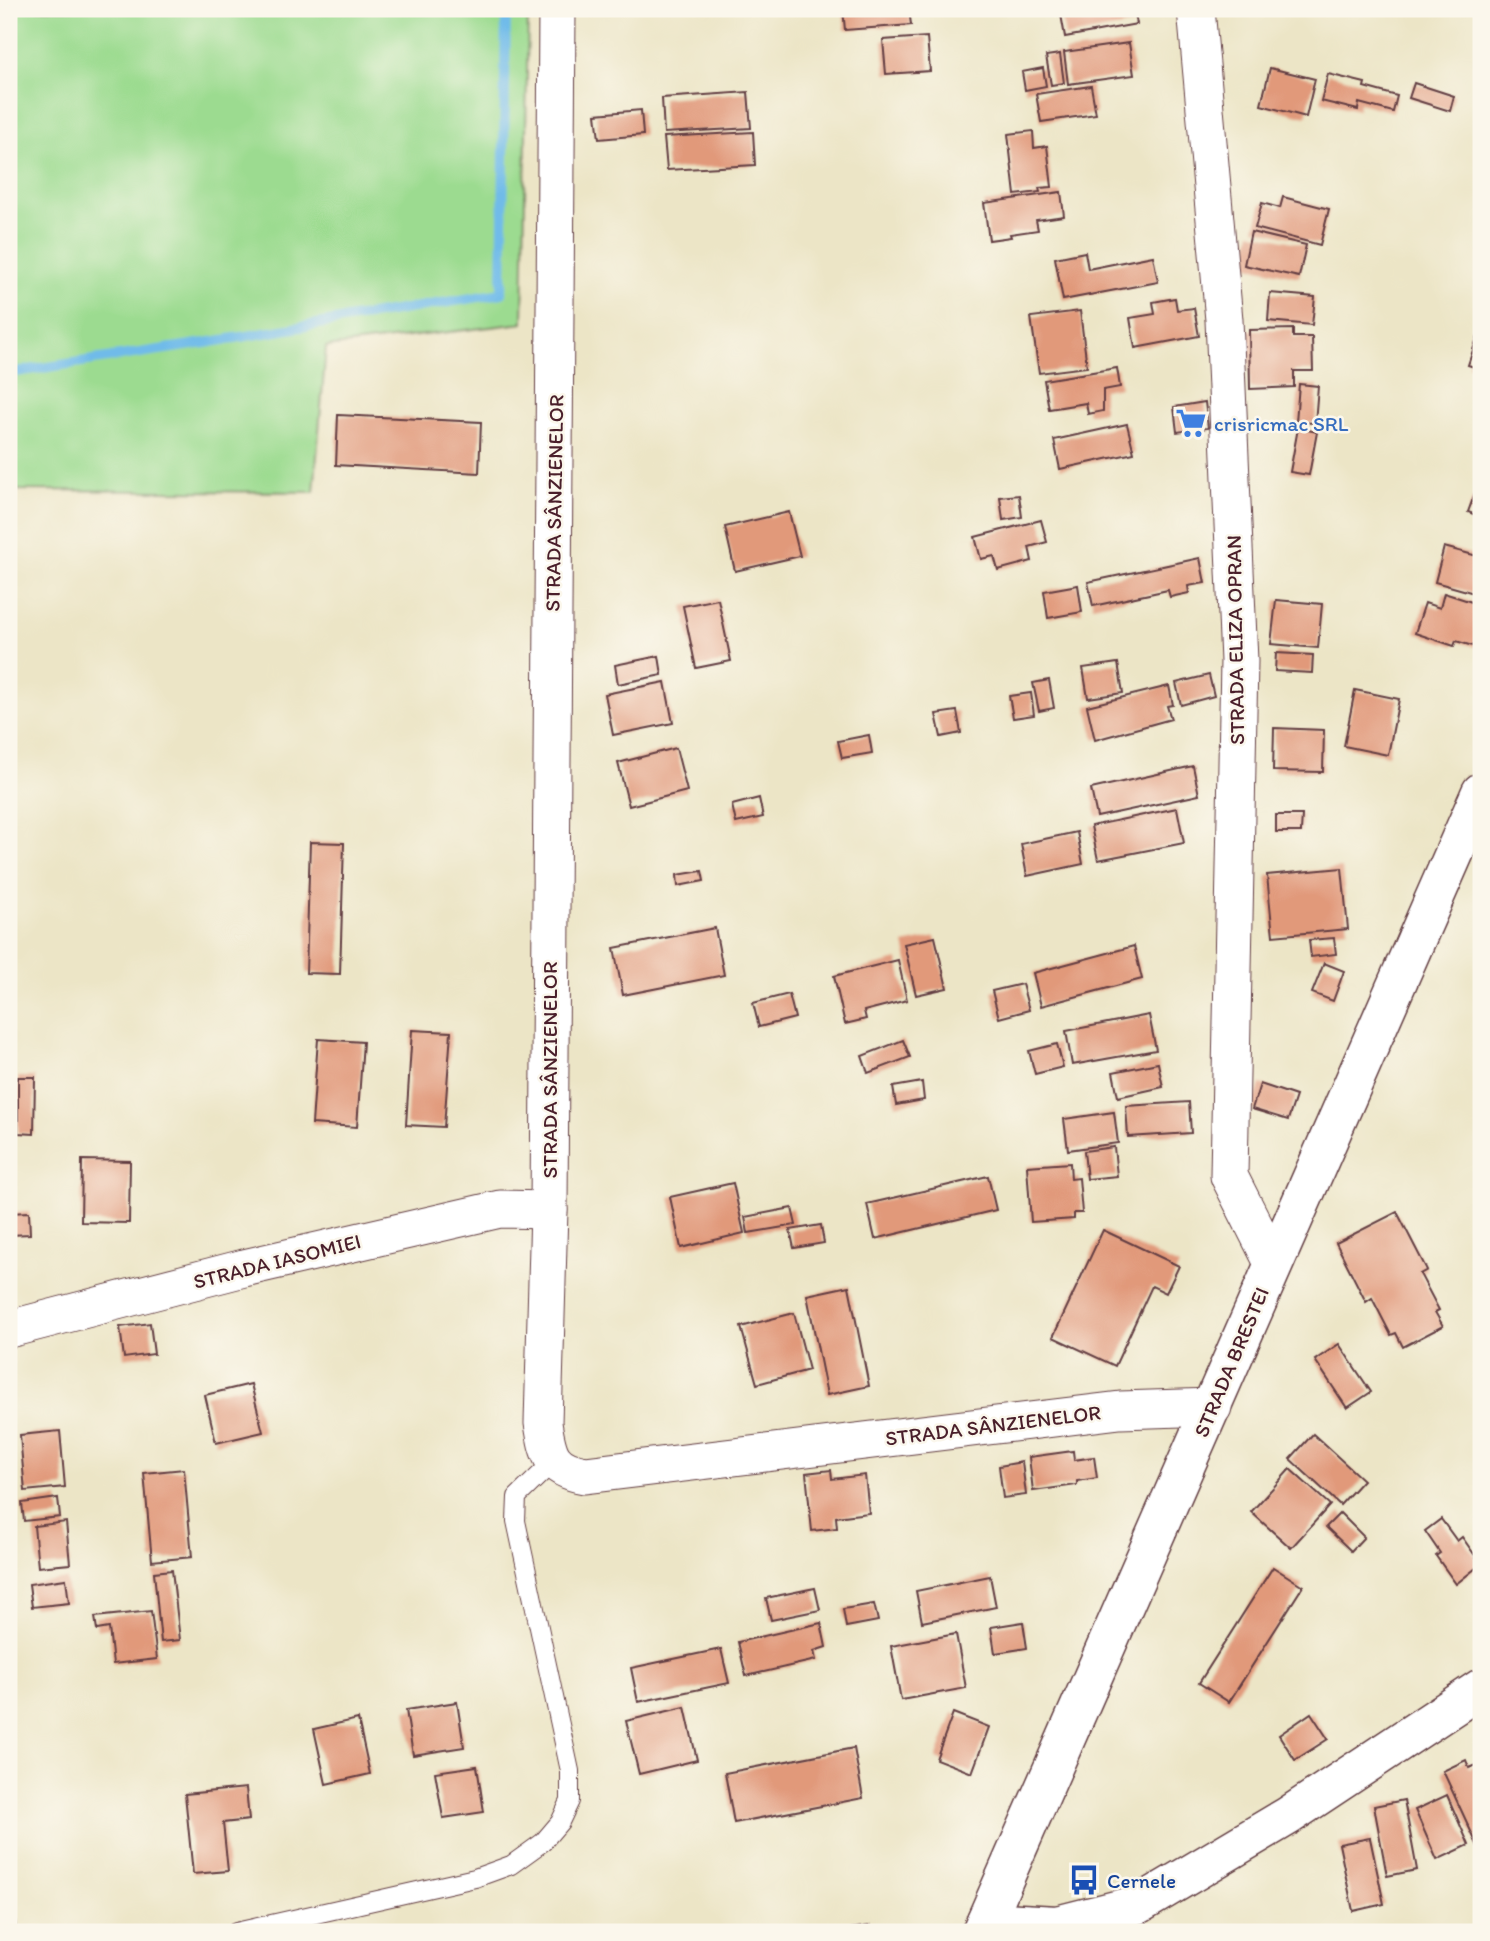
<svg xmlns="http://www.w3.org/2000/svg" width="1490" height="1941" viewBox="0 0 1490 1941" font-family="Itim,sans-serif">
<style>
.green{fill:#9cdb90;stroke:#737d5e;stroke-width:2}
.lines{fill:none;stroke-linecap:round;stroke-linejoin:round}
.stream{stroke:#70bbe9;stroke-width:10}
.building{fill:#e1997a}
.lane-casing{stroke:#623d42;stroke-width:20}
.street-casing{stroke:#623d42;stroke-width:39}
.secondary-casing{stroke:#623d42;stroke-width:41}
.lane{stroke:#fff;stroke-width:18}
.street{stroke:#fff;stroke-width:37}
.secondary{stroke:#fff;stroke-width:38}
.labels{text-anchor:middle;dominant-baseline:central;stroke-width:5;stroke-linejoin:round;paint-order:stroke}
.shop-label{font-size:21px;fill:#366cbe;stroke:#fbf7ec;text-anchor:start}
.street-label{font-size:21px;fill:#4a1f2b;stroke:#fbf7ec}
.transit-label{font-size:21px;fill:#164399;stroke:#fbf7ec;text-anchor:start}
</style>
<rect width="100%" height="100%" fill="#fbf7ec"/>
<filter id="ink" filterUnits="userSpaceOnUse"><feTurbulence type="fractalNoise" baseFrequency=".0143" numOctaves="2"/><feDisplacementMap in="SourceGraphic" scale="14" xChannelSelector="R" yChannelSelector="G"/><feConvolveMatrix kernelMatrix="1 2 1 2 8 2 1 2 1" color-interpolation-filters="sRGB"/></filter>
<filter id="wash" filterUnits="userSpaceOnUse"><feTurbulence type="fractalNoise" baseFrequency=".00686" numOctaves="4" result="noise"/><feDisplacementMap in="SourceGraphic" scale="28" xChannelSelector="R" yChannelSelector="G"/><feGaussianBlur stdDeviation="1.57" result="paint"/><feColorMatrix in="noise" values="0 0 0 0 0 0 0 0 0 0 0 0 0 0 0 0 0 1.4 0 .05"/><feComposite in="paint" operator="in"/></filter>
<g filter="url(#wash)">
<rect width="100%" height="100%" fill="#ece5c6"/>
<path class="green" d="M9,9H528L523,323L326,347L314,492L9,490Z"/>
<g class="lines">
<path class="stream" d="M9,373L205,343L502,293L506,9"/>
</g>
<g id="blocks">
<g class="building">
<path d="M843,9H909L911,25L845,30Z"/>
<path d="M1060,9H1134L1137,24L1065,37Z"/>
<path d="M927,37L930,71L886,74L883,40Z"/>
<path d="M1129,43L1134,75L1068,84L1064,52Z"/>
<path d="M1060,54L1064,83L1051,85L1046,56Z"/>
<path d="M1043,68L1046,86L1025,90L1022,72Z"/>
<path d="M1270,68L1315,79L1306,117L1261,105Z"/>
<path d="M1328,74L1365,83L1364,87L1397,96L1393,112L1359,103L1358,110L1321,101Z"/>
<path d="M1414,83L1454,96L1450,111L1409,98Z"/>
<path d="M1091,86L1096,114L1041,122L1036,94Z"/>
<path d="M748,92L751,128L664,133L662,98Z"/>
<path d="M641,110L643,135L599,139L596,114Z"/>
<path d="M1033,131L1034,148L1047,146L1052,187L1039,188L1040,192L1015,195L1008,134Z"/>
<path d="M753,132L755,165L667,170L664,137Z"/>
<path d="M1061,192L1064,216L1036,220L1038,230L1010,234L1011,237L989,240L984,203Z"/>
<path d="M1283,197L1329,209L1320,245L1255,228L1262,203L1280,208Z"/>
<path d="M1251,232L1306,245L1299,277L1244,265Z"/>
<path d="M1085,252L1088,269L1153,256L1158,282L1063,300L1055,258Z"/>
<path d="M1270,293L1315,297L1312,325L1268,321Z"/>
<path d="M1175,298L1177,310L1194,308L1199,336L1135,348L1130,318L1155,314L1153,302Z"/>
<path d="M1080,311L1087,367L1039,373L1031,317Z"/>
<path d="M1481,326V369L1468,365Z"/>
<path d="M1293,329V337H1312L1313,371H1294V387L1250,389L1249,330Z"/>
<path d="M1117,368L1120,387L1103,390V411L1088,414L1086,403L1049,409L1044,380Z"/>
<path d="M1299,384L1318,386L1315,423L1296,422Z"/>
<path d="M1205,402L1208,428L1177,432L1174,407Z"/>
<path d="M338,415L481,422L479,473L336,465Z"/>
<path d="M1127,424L1134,453L1060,469L1054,440Z"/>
<path d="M1298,428L1317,432L1309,475L1290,472Z"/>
<path d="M1481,477V517L1468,512Z"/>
<path d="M1019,495L1022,517L1003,520L1000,497Z"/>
<path d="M789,512L800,556L735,571L725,527Z"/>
<path d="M1041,520L1047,542L1029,547L1032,561L998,570L994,556L981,559L975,537Z"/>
<path d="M1444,547L1481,557V595L1435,582Z"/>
<path d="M1200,558L1205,583L1188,586L1189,593L1170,597L1168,590L1093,606L1088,582Z"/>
<path d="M1078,585L1082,612L1048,618L1044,591Z"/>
<path d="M1444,593L1481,605L1479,648L1456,641L1454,646L1415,633L1425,603L1440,608Z"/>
<path d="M718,599L731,661L696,668L683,606Z"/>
<path d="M1276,600L1322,604L1318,648L1271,644Z"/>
<path d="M1276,653L1313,655L1312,673L1275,671Z"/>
<path d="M659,656L662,675L618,684L615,665Z"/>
<path d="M1118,663L1123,693L1088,698L1083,668Z"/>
<path d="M1209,675L1214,696L1181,705L1176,683Z"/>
<path d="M1049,680L1054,708L1039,711L1033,683Z"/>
<path d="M665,682L673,723L613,735L605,694Z"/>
<path d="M1169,686L1173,705L1167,706L1171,719L1095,740L1087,706Z"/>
<path d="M1355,690L1399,699L1388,755L1344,746Z"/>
<path d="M1031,693L1034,715L1013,718L1009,696Z"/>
<path d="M957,711L961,733L941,737L936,714Z"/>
<path d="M1274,728L1324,730L1323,772L1273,771Z"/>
<path d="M869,735L872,753L842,758L838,741Z"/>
<path d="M676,748L687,791L629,806L618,763Z"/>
<path d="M1193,766L1199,795L1097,817L1091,789Z"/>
<path d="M759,798L763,817L736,823L732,805Z"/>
<path d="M1177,808L1184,843L1098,860L1091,826Z"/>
<path d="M1276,815H1302L1301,832H1276Z"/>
<path d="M1077,832L1083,864L1027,876L1021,844Z"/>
<path d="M310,842L344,843L340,974L306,973Z"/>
<path d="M1342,868L1348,929L1273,936L1267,875Z"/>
<path d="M702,871L704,881L678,886L677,875Z"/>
<path d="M715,928L724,975L623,995L614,948Z"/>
<path d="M935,937L947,988L916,995L904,944Z"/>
<path d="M1334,938L1336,954L1311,957L1309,940Z"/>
<path d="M1134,946L1142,979L1041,1006L1033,973Z"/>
<path d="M898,960L907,1000L864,1011L866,1019L845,1024L834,976Z"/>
<path d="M1324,963L1344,971L1333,1001L1312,993Z"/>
<path d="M1022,984L1029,1010L999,1018L992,991Z"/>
<path d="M789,994L795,1018L759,1027L753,1003Z"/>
<path d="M1149,1015L1156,1050L1072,1065L1066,1031Z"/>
<path d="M412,1030L451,1032L444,1127L406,1125Z"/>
<path d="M318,1039L363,1042L357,1127L312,1124Z"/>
<path d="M903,1040L910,1057L868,1073L862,1056Z"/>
<path d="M1057,1044L1063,1067L1035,1074L1029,1051Z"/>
<path d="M1158,1063L1163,1087L1118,1097L1113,1072Z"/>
<path d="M18,1077H35L34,1134L18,1133Z"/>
<path d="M922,1082L924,1100L896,1105L893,1087Z"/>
<path d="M1260,1084L1296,1096L1288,1120L1252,1109Z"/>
<path d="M1189,1102L1191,1133L1128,1137L1126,1106Z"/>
<path d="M1114,1112L1118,1143L1068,1150L1064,1119Z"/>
<path d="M1114,1147L1117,1176L1087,1179L1084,1151Z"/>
<path d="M82,1160L130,1161L129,1223L81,1222Z"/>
<path d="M1070,1163L1071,1179L1079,1178L1082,1213H1074V1219L1031,1222L1027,1166Z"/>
<path d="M988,1176L996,1210L875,1239L867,1204Z"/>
<path d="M733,1183L744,1233L681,1248L670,1197Z"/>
<path d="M792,1208L796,1225L748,1233L745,1217Z"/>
<path d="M29,1212L30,1234L9,1235V1213Z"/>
<path d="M1397,1212L1427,1270L1420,1274L1439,1310L1435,1312L1443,1326L1403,1347L1396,1333L1391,1335L1372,1298L1366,1302L1336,1243Z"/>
<path d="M821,1225L824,1243L794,1248L790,1230Z"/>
<path d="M1103,1230L1179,1266L1166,1293L1152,1286L1115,1366L1053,1337Z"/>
<path d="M849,1286L869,1386L827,1395L807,1295Z"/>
<path d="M794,1313L809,1370L757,1384L741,1327Z"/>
<path d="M150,1323L154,1354L124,1358L120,1327Z"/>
<path d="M1339,1344L1371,1392L1347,1408L1315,1360Z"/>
<path d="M251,1384L263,1432L216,1443L205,1395Z"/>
<path d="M60,1431L65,1487L25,1491L20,1435Z"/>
<path d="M1313,1434L1363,1480L1340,1505L1290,1459Z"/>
<path d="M1073,1451L1074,1460L1094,1457L1097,1478L1077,1481V1485L1033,1491L1029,1457Z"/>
<path d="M1022,1462L1026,1495L1003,1498L999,1466Z"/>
<path d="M184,1469L192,1557L152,1561L144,1473Z"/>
<path d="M1290,1469L1330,1505L1291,1548L1251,1512Z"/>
<path d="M831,1470L832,1479L865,1475L869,1513L836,1517L837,1528L812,1531L806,1473Z"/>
<path d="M58,1498L60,1517L24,1521L22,1503Z"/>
<path d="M1340,1513L1364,1537L1351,1551L1326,1527Z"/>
<path d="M1441,1519L1457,1541L1462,1537L1481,1564L1456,1584L1436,1556L1440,1553L1425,1531Z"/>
<path d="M66,1522L70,1564L38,1567L34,1526Z"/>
<path d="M1273,1567L1303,1586L1229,1702L1199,1683Z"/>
<path d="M172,1570L180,1640L161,1642L154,1572Z"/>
<path d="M990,1576L996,1607L922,1622L916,1591Z"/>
<path d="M66,1579L69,1603L32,1607L29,1584Z"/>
<path d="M815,1588L820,1610L771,1620L766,1598Z"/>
<path d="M874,1604L878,1621L846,1627L843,1609Z"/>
<path d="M151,1611L157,1659L113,1664L109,1628L97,1630L95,1617Z"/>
<path d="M1023,1622L1027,1648L995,1653L991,1627Z"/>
<path d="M821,1623L826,1647L814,1651L816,1660L746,1676L738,1642Z"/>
<path d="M956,1634L966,1688L901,1700L891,1646Z"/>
<path d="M721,1649L729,1683L638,1702L631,1668Z"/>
<path d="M457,1702L464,1747L413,1755L406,1710Z"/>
<path d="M685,1707L697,1760L639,1774L626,1721Z"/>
<path d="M953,1713L989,1727L972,1773L936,1759Z"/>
<path d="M1311,1713L1328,1739L1295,1760L1279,1735Z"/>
<path d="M358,1719L370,1774L326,1784L314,1729Z"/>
<path d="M854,1748L863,1798L734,1823L725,1773Z"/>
<path d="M1466,1760L1469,1768L1477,1765L1481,1773V1853L1443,1771Z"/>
<path d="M477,1766L484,1812L443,1818L435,1772Z"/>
<path d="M246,1788L249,1820L223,1823L228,1871L193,1874L185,1794Z"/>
<path d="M1447,1795L1469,1845L1437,1860L1415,1810Z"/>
<path d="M1404,1800L1417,1870L1387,1876L1374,1806Z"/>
<path d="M1370,1838L1384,1904L1353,1911L1339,1844Z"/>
<path d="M9,1887H12L16,1930L9,1931Z"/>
<path d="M870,1926L871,1932H836V1931Z"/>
</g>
</g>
</g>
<g filter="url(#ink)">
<use href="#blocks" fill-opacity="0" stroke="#623d42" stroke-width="2"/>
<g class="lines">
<g class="lane-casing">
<path id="lane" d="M236,1932L475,1878L511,1865L543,1842L560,1822L570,1801V1771L516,1521L517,1497L553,1462"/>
</g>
<g class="street-casing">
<g id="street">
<path d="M557,9L549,1210L543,1423C548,1455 551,1469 585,1475L1120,1410L1213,1407"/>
<path d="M1196,9L1224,320L1239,661L1229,1176L1273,1263"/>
<path d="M9,1329L244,1268L500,1209L549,1210"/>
</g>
</g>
<g class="secondary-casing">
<g id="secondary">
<path d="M986,1921L1057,1925L1140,1904L1288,1816L1481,1688"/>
<path d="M981,1932L1481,792"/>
</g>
</g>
<use href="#lane" class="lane"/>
<use href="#street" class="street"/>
<use href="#secondary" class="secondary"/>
</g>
</g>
<defs>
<g id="supermarket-bare" transform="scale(2.415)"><path d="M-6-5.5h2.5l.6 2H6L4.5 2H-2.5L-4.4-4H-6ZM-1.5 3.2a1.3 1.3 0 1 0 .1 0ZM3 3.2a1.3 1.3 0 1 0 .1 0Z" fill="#3f7fe0" stroke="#fbf7ec" stroke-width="2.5" paint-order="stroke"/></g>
<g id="bus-bare" transform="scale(2.415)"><path d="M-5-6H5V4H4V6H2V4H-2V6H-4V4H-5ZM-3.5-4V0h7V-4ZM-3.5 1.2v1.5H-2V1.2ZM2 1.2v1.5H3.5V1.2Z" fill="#1a4fb4" stroke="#fbf7ec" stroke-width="2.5" paint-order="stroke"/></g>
</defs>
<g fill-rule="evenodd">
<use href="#supermarket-bare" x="1191" y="423"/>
<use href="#bus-bare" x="1084" y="1880"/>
</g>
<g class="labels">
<g class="shop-label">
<text x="1214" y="423">crisricmac SRL</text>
</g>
<g class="street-label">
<text transform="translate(554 503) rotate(-89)">STRADA SÂNZIENELOR</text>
<text transform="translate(1235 640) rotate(-91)">STRADA ELIZA OPRAN</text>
<text transform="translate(549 1070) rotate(-90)">STRADA SÂNZIENELOR</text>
<text transform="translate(277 1261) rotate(-14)">STRADA IASOMIEI</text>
<text transform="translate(1231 1362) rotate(-67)">STRADA BRESTEI</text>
<text transform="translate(993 1425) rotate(-7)">STRADA SÂNZIENELOR</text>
</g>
<g class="transit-label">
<text x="1107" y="1880">Cernele</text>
</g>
</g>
<rect width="1490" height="1941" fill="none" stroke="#fbf7ec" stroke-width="35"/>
</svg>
